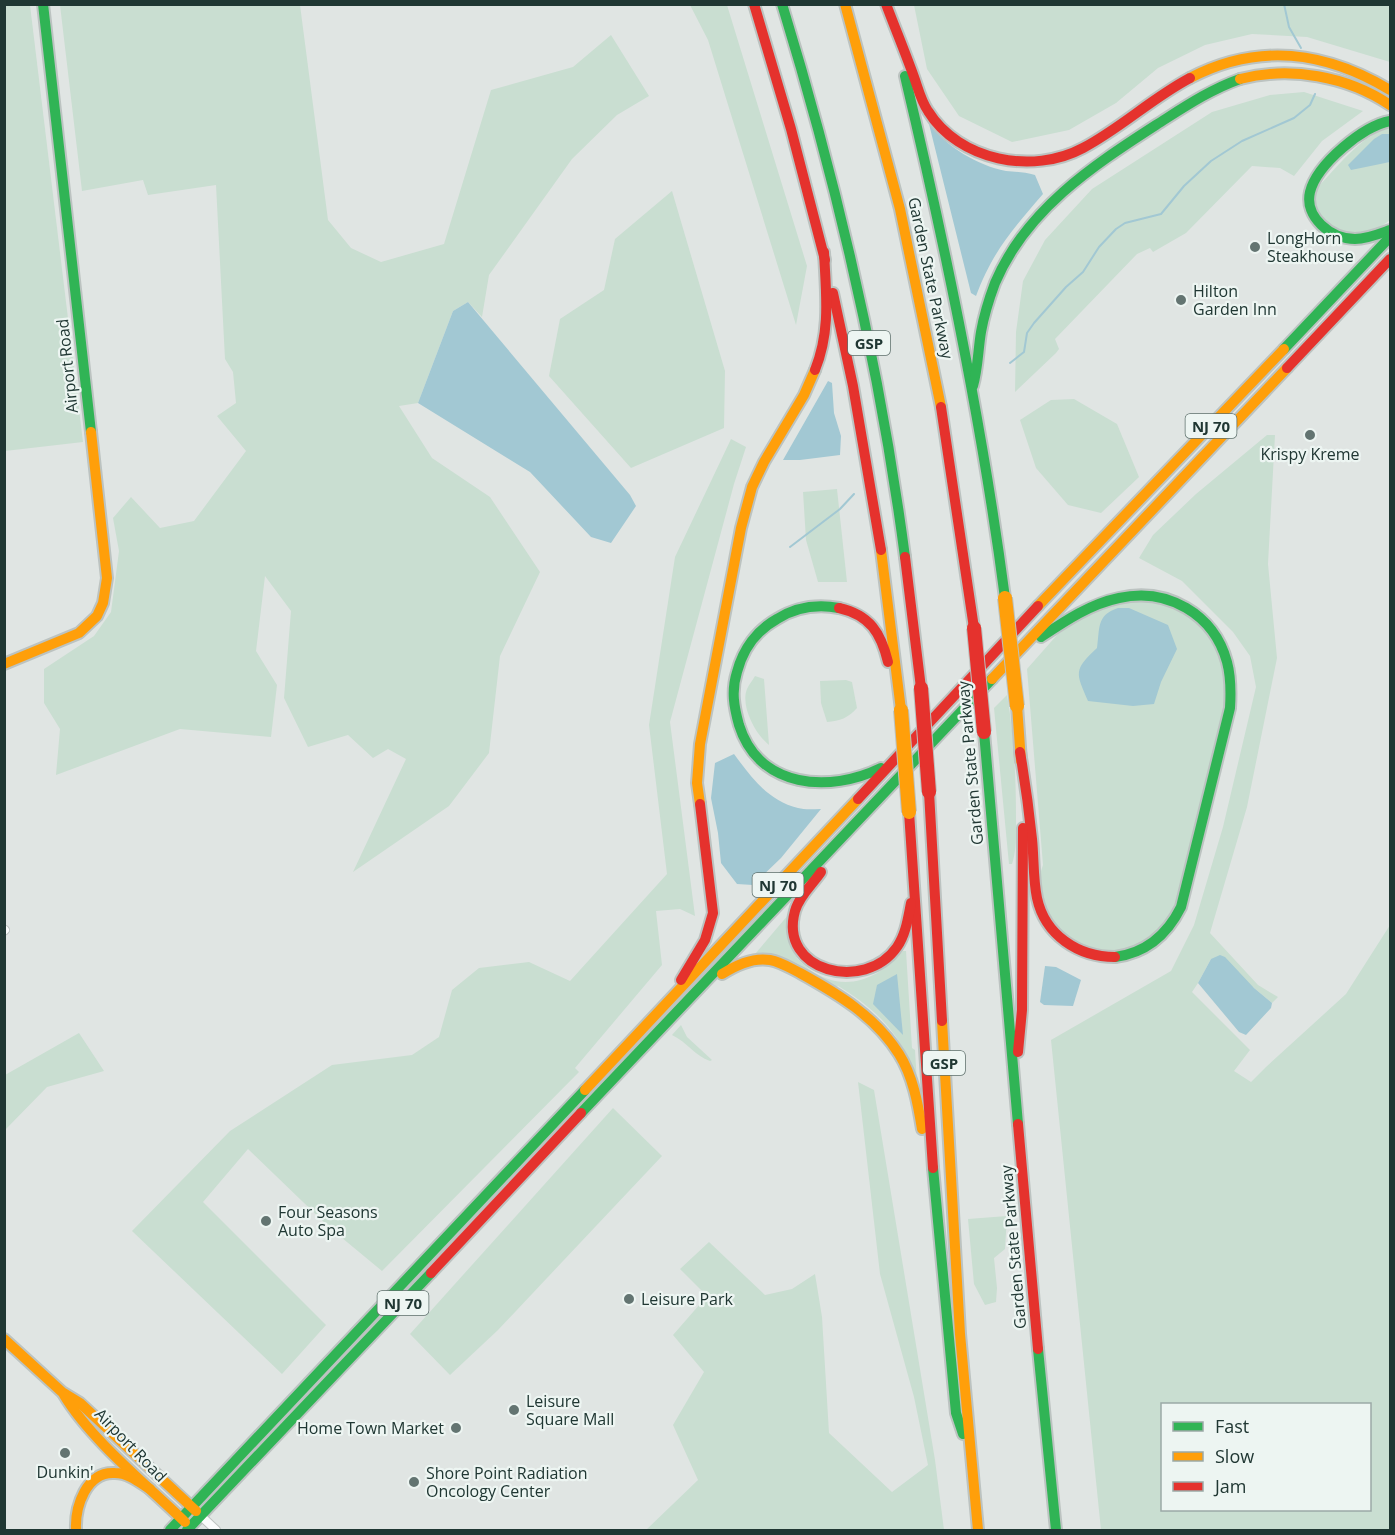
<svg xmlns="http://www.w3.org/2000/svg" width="1395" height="1535" viewBox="0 0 1395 1535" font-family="'Open Sans',sans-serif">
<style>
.green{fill:#c9ded1;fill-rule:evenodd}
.water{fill:#a2c8d3}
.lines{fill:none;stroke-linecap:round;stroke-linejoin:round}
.stream{stroke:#a2c8d3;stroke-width:2}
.street-casing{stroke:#bdc2c0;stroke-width:10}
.fast-casing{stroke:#bcc3c1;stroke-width:14}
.slow-casing{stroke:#bcc3c1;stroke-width:14}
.jam-casing{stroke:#bcc3c1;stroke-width:14}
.street{stroke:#fafbfb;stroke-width:8}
.fast{stroke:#30b455;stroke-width:10}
.slow{stroke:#ff9f0a;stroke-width:10}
.jam{stroke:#e5322d;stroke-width:10}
.slow-bridge-casing{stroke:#bbc2c0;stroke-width:16;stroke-linecap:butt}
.jam-bridge-casing{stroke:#bbc2c0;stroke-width:16;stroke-linecap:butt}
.slow-bridge{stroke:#ff9f0a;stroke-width:14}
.jam-bridge{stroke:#e5322d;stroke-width:14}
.poi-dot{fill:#637471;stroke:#edf5f2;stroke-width:2}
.labels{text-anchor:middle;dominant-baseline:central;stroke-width:4.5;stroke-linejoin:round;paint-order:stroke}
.shield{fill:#edf5f2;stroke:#5e706c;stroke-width:1.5}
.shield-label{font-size:15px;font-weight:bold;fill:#203733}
.poi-label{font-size:16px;fill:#203733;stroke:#edf5f2;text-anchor:start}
.street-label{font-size:16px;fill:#203733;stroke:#edf5f2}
</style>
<rect width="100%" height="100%" fill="#e0e5e3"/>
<g class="green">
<path d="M4,5H30L83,442L5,451Z"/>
<path d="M60,5H300L328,220L351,248L381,262L444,244L491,90L573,67L611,35L649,96L617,115L572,159L489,275L482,317L468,302L453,311L418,403L399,406L432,458L490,497L540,572L500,656L489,753L449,806L353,872L406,759L388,749L373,758L348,735L308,747L284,698L291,611L265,576L256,651L277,685L271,737L180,729L56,775L60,729L44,703V669L94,636L111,612L119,551L113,518L131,497L160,528L194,521L246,451L217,416L236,403L233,372L225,359L216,185L148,195L143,180L82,191Z"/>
<path d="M690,5H727L807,266L796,325L708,40Z"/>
<path d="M914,5H1390V62L1307,37L1252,34L1205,45L1158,68L1116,103L1069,130L1012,142L959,116L927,69Z"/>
<path d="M1304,92L1363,111L1322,141L1294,176L1280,168L1252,166L1186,233L1153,252L1150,248L1137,254L1055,339L1059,349L1056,353L1015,392L1016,332L1023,281L1045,240L1092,189L1212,112L1270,95Z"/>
<path d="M1390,128V134H1382L1374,164L1390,162V220C1369,238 1328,239 1316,209C1314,204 1315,196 1315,190C1336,169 1361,134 1390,128Z"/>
<path d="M672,191L725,371L724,428L631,468L549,376L560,319L604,290L615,239Z"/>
<path d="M1074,399L1117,424L1139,477L1101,513L1068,505L1036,468L1020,420L1051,400Z"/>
<path d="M1267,435H1275L1268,564L1277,658L1247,807L1210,933L1258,985L1278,997L1272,1003L1254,988L1211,959L1198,983L1192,992L1250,1050L1234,1071L1251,1082L1266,1067L1346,994L1390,925V1530H1101L1051,1040L1171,971L1194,925L1223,827L1256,687L1250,656L1233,632L1182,581L1139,558L1153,535L1196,494ZM1162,1404H1370V1510H1162Z"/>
<path d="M731,439L746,447L734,484L670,722L695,916L680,909L656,911L662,965L575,1068L579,1072L382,1271L330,1228L248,1149L203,1202L326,1325L282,1374L132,1231L230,1131L332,1065L412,1055L439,1037L452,990L479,968L529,962L570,981L667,874L649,725L675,557Z"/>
<path d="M837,489L847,582H818L806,540L803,492Z"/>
<path d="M1148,600L1166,603L1199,622L1222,656L1228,694L1173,917L1142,946L1108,954L1078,945L1054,923L1044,902L1040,874L1043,865L1027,669L1057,635L1077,621L1111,604Z"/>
<path d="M755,676L764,679L769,745C756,735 740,706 747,689C749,684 753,680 755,676Z"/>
<path d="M846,680L852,682L857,708C848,718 840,721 827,722L821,703L820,681Z"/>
<path d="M1007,695C1014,735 1016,776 1016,817C1016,832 1017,849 1012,864H1009L994,708Z"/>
<path d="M789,914C790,926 790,941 794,952C796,959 803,964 809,969C843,994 878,980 903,951H906L912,1048L915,1050L917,1083C912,1071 908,1059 902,1047C889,1022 862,1000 838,986L837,987L755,954Z"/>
<path d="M681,1025L687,1037L712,1060L710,1061C695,1056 687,1042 672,1035Z"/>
<path d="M79,1033L104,1071L47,1087L5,1130V1075Z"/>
<path d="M858,1082L874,1090L935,1460L944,1530H646L698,1480L673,1425L704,1372L673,1335L707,1296L680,1269L709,1242L765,1295L792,1289L815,1274L822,1317L829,1433L892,1492L928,1465L914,1397L880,1274Z"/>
<path d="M613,1108L662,1156L498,1330L450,1375L410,1334Z"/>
<path d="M1007,1216L1005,1249L994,1258L997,1288L996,1302L985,1305L974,1284L968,1219Z"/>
</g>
<g class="water">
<path d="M929,124C948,147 976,165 1006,171C1016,172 1025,172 1035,175L1043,194C1012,230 993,251 976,296L971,293Z"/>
<path d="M1382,134H1390V162L1351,170L1348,165L1374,139Z"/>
<path d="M468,302L630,495L636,506L611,543L591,537L530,472L418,403L453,311Z"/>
<path d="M828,381L832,383L834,413L841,436L840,455L800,460H783Z"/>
<path d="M1118,608H1129L1168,625L1177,649L1161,682L1154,704L1133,706L1088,701C1076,673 1073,670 1097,648C1100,629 1096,615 1118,608Z"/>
<path d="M734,754C751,777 768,801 798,808C805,810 814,809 821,809L781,858L753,885L737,884L721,863L718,833L711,798L715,763Z"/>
<path d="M1220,955L1225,957L1254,988L1272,1003L1271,1008L1246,1035L1239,1032L1198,983L1211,959Z"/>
<path d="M1045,966L1056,967L1081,980L1073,1006L1044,1005L1040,1002Z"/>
<path d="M897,974L903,1035L873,1004L877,985Z"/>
</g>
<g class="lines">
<g class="stream">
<path d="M1284,4L1289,27L1301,48"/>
<path d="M1010,363L1024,352L1027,333L1034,323L1066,287L1083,272L1099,247L1116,229L1125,223L1161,214L1184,186L1211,161L1242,141L1294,118L1310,105L1315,94"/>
<path d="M790,547L840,509L854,494"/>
</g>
<g class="street-casing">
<g id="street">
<path d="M4,931L5,930"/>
<path d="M201,1516L216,1530"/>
</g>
</g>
<g class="fast-casing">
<g id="fast">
<path d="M43,4L91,432"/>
<path d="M782,4C838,187 880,367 905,557"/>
<path d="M905,76C946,249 982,422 1005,598"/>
<path d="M1390,121C1363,126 1317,164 1310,192C1304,217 1331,239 1355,239C1367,239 1379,234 1390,230"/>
<path d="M1284,349L1390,237"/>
<path d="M973,386C978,368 978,350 981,332C984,315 989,299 995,283C1026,210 1091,167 1156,125C1183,108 1209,90 1240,79"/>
<path d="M839,608C817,604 796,607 777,619C757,630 743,649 737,672C731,691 734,707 739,725C759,789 830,793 881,768"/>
<path d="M1041,637C1065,621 1090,604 1119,598C1167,587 1214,614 1227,662C1231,677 1231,692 1230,708L1181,907C1167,935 1146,953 1115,957"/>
<path d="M984,732L1018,1124"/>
<path d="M581,1113L992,679"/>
<path d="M933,1168L956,1413L963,1434"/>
<path d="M1038,1349L1056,1530"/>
<path d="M170,1530L585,1090"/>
<path d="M187,1530L431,1273"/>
</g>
</g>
<g class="slow-casing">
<g id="slow">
<path d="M845,4L900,209L941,407"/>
<path d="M1190,78C1259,42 1325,51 1390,90"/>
<path d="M1240,79C1290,66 1347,76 1390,105"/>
<path d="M881,550L901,710"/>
<path d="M1038,606L1284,349"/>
<path d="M4,664L79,633L97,616L103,603L107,578L91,432"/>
<path d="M992,679L1287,368"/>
<path d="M1017,706L1021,761"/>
<path d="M700,804L697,783L700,744L741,528L752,487L764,462L804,395L815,370"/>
<path d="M722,974C736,965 753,957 770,960C781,962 790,968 800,973C838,994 875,1016 899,1054C913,1076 918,1104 922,1129"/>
<path d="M942,1021L960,1334L978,1530"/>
<path d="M585,1090L858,799"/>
<path d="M4,1339L62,1392L80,1403L196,1511"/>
<path d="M64,1395C91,1440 147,1485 185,1522"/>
<path d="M76,1530C75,1507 86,1471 115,1473C128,1473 139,1482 150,1489"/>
</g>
</g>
<g class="jam-casing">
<g id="jam">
<path d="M754,4L791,129L825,260"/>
<path d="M886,4C895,28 905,52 914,77C918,88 921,101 928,111C959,161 1033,175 1083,148C1121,128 1152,98 1190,78"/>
<path d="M833,293L853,386L881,550"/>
<path d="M1287,368L1390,259"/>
<path d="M815,370C831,330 826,294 824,252"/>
<path d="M941,407L974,628"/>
<path d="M905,557L921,688"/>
<path d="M839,608C870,615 881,633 888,662"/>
<path d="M1020,752C1025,781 1029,810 1032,839C1034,858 1033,879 1037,898C1045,935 1078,957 1115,957"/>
<path d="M929,792L942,1021"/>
<path d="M858,799L1038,606"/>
<path d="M909,812L933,1168"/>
<path d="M821,872C813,884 799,896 795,911C778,972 865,993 897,947C906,934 908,918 911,903"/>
<path d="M681,980L705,940L713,913L700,804"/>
<path d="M1018,1052L1022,1010L1023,828"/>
<path d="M1018,1124L1038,1349"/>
<path d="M431,1273L581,1113"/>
</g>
</g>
<use href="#street" class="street"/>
<use href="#fast" class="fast"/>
<use href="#slow" class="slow"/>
<use href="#jam" class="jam"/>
<g class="slow-bridge-casing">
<g id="slow-bridge">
<path d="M1005,598L1017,706"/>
<path d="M901,710L909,812"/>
</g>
</g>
<g class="jam-bridge-casing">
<g id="jam-bridge">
<path d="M974,628L984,732"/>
<path d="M921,688L929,792"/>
</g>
</g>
<use href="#slow-bridge" class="slow-bridge"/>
<use href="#jam-bridge" class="jam-bridge"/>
</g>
<g class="poi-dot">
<circle cx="1255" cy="247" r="6"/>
<circle cx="1181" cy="300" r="6"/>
<circle cx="1310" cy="435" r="6"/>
<circle cx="266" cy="1221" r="6"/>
<circle cx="629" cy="1299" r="6"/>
<circle cx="514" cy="1410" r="6"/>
<circle cx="456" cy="1428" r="6"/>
<circle cx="65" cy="1453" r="6"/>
<circle cx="414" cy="1482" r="6"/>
</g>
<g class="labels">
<g class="shield">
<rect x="848" y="331" width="42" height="24" rx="4.5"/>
<rect x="1185.5" y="414" width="51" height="24" rx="4.5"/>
<rect x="752.5" y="873" width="51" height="24" rx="4.5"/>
<rect x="923" y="1051" width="42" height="24" rx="4.5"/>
<rect x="377.5" y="1291" width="51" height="24" rx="4.5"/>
</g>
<g class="shield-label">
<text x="869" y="343">GSP</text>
<text x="1211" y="426">NJ 70</text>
<text x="778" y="885">NJ 70</text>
<text x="944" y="1063">GSP</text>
<text x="403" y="1303">NJ 70</text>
</g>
<g class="poi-label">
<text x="1267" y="238">LongHorn<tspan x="1267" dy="18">Steakhouse</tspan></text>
<text x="1193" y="291">Hilton<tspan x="1193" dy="18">Garden Inn</tspan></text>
<text x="1310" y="454" text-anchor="middle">Krispy Kreme</text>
<text x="278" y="1212">Four Seasons<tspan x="278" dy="18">Auto Spa</tspan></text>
<text x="641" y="1299">Leisure Park</text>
<text x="526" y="1401">Leisure<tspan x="526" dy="18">Square Mall</tspan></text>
<text x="444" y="1428" text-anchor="end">Home Town Market</text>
<text x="65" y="1472" text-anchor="middle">Dunkin'</text>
<text x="426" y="1473">Shore Point Radiation<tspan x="426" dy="18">Oncology Center</tspan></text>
</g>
<g class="street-label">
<text transform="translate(931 278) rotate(78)">Garden State Parkway</text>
<text transform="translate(67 366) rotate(-96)">Airport Road</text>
<text transform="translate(970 763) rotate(-95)">Garden State Parkway</text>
<text transform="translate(1013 1247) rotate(-95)">Garden State Parkway</text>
<text transform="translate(131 1445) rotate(46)">Airport Road</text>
</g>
</g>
<rect width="1395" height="1535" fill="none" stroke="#203733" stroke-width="12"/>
<rect x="1161" y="1403" width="210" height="108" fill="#edf5f2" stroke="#9ba9a6" stroke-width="1.5"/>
<rect x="1173" y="1422" width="30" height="9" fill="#30b455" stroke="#9ba9a6" stroke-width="1.5"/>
<text x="1215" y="1433" font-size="18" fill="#203733">Fast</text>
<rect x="1173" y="1452" width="30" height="9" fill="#ff9f0a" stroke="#9ba9a6" stroke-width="1.5"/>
<text x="1215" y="1463" font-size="18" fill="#203733">Slow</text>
<rect x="1173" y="1482" width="30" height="9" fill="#e5322d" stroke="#9ba9a6" stroke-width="1.5"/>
<text x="1215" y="1493" font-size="18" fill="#203733">Jam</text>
</svg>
